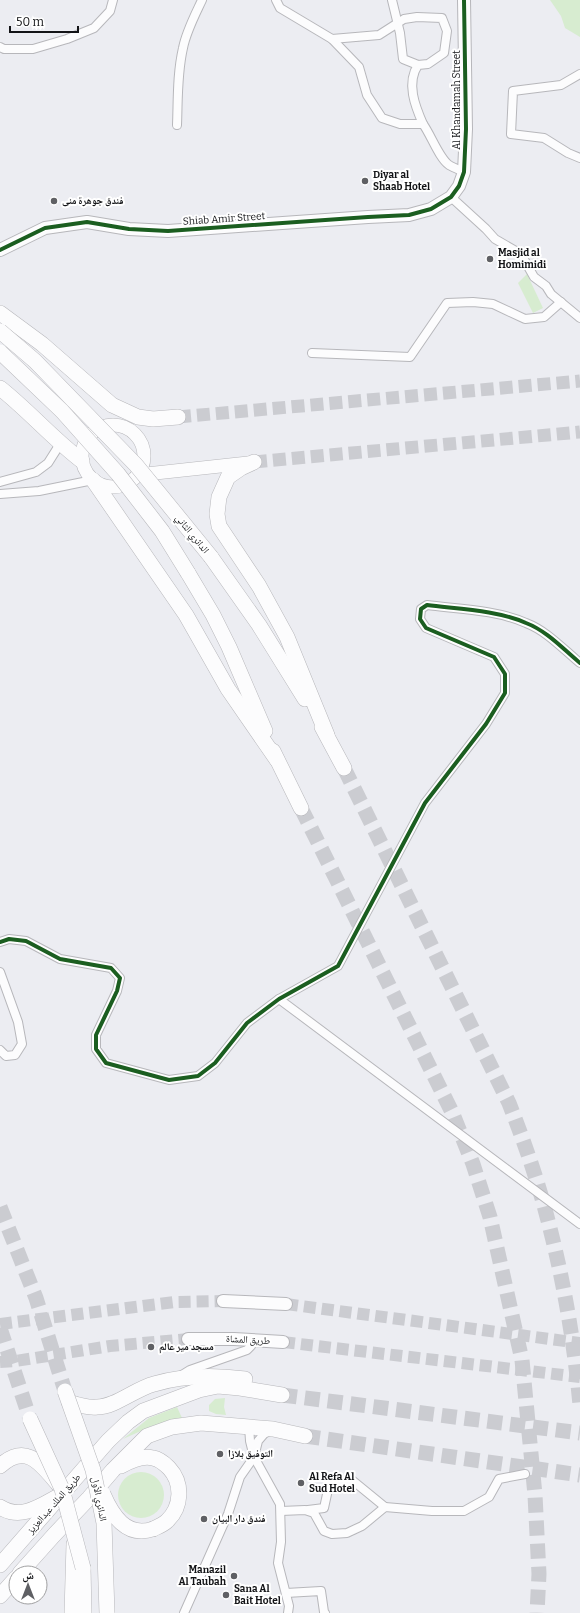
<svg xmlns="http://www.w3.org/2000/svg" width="580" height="1613" viewBox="0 0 580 1613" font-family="Bitter,'Noto Naskh Arabic',serif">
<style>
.green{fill:#d7ecd0}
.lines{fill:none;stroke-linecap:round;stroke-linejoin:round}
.secondary-tunnel{stroke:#cbccd1;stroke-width:12;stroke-dasharray:12 6;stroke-linecap:butt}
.primary-tunnel{stroke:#cbccd1;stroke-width:13;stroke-dasharray:13 6;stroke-linecap:butt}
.highway-tunnel{stroke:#cbccd1;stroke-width:15;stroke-dasharray:15 8;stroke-linecap:butt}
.street-casing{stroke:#b7b7bb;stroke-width:10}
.secondary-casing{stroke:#b7b7bb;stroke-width:14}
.primary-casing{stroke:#b7b7bb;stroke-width:14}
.highway-casing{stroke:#b7b7bb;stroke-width:16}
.street{stroke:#fcfcfd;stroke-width:8}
.secondary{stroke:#fcfcfd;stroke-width:12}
.primary{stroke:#fcfcfd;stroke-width:13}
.highway{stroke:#fcfcfd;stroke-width:15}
.highway-bridge-casing{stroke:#b7b7bb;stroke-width:16;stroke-linecap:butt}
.highway-bridge{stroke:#fcfcfd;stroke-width:15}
.cycleway-casing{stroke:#fff;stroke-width:6}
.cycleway{stroke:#1b5e20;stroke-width:4}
.poi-dot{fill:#5f6064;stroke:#fff;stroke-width:1.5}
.labels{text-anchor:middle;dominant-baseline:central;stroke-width:4;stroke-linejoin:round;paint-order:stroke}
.street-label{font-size:10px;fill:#131417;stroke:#fff}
.poi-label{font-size:10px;font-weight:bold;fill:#131417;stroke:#fff;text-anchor:start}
</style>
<rect width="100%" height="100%" fill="#ecedf2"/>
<g class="green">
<path d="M550,0H580V37L565,28L561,16Z"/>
<path d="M527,274L543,308L533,313L518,283Z"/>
<path d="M225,1398L224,1407L226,1415L216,1414L209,1411V1405L215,1399Z"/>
<path d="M177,1407L182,1418L152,1426L123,1439L149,1418Z"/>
<circle cx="141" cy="1495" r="23"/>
</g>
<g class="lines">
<g class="secondary-tunnel">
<path d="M286,1304L580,1343"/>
<path d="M0,1324L174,1302L223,1301"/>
<path d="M283,1342L580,1377"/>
<path d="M0,1362L16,1361L110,1346L188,1339"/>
</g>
<g class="primary-tunnel">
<path d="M178,417L580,381"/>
<path d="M254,462L580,432"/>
</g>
<g class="highway-tunnel">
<path d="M344,768L509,1103C523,1139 536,1175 546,1213C563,1276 574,1340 580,1405"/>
<path d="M301,808L452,1112L473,1164L490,1217L522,1360L535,1495L539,1574L537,1613"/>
<path d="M0,1207L36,1298L65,1391"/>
<path d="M0,1328L30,1419"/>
<path d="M282,1395L580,1433"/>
<path d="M305,1436L580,1475"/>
</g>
<g class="street-casing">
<g id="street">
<path d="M276,0L280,8L332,39L359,67L367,95L382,118L400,124H423C431,135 439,158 449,165C454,168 460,170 464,172"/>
<path d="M392,0L400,33L403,59L418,65"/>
<path d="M332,39L379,35L404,19L417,17L442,18L447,31L444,53L428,64L418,65C406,83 415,106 423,124"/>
<path d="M0,47L4,49H33L67,39L94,28L110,11L113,0"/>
<path d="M580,74L561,85L513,91L511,134L544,138L568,153L580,158"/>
<path d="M177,125C178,100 177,74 183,48C186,32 195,15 202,0"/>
<path d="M451,197L486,229L495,239L521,254L534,277L546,286L551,294L580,318"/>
<path d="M312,353L410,357L447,303L473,302L493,304L525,319L544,317L561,302"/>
<path d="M0,482L36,472L48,463L60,444"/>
<path d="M0,494L39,491L93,480"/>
<path d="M0,942L9,939L26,941L60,959L111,968L120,978L117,991L96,1035V1049L106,1063L169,1080L198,1076L215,1063L247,1023L279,999L338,966L425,803L486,724L505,693V674L494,657L426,628L420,619L421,609L427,605C458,609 497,610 526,623C547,631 563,649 580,663"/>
<path d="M0,972L18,1022L22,1044L15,1055L6,1056L0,1050"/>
<path d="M279,999L580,1224"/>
<path d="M182,1375L190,1370L247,1350L251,1346L252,1340"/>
<path d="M249,1426L250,1441L254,1457L280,1504L281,1542L278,1563L289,1606L288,1613"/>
<path d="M308,1510L324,1508L329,1485L352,1480L385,1507"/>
<path d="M281,1511L305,1510L314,1513L324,1531L332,1534L347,1533L362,1526L385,1507L432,1511H464L489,1497L499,1479L525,1474"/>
<path d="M286,1593L321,1591L324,1612L325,1613"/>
<path d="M184,1613L228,1514L240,1477L254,1457L258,1441L264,1434L271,1430"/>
</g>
</g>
<g class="secondary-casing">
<g id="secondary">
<path d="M0,250L45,228L87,222L129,229L168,231L368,217L409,215L431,209L451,197L459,186L464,172L466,129L464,0"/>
<path d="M223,1301L286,1304"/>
<path d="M188,1339H234L283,1342"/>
</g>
</g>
<g class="primary-casing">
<g id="primary">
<circle cx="113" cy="456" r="31"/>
<path d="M137,475L248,463"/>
</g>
</g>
<g class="highway-casing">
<g id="highway">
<path d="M0,313L42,344L112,405L138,417L153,419L178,417"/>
<path d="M0,388C29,411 53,439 82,461"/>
<path d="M254,462L241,468L228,477L219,497L217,514L219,526L259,586L287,637L327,735"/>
<path d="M93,480L186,615L228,689L277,760"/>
<path d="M211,557L259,625L305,699"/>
<path d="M188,573L213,615L229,647L265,731"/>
<path d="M322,727L344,768"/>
<path d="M273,751L301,808"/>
<path d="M69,1402C78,1405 88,1408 97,1407C115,1407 135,1389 154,1384C184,1375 214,1375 245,1379"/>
<path d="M0,1466C26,1442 41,1464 58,1484"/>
<path d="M121,1466C130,1461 142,1455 153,1458C159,1459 165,1464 169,1468C183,1483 182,1507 167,1521C163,1525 157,1527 153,1529"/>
<path d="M0,1507C20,1520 39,1507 57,1497"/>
<path d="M0,1565L108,1441L128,1422L143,1411L199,1390L218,1386L240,1388L282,1395"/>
<path d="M83,1568L84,1613"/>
<path d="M20,1573L54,1535L89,1498L113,1470L147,1436L172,1427L201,1423L273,1429L305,1436"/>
<path d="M0,1596L16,1578"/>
<path d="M72,1613L74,1544"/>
</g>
</g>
<use href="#street" class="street"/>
<use href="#secondary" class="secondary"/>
<use href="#primary" class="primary"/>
<use href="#highway" class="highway"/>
<g class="highway-bridge-casing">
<g id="highway-bridge">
<path d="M0,331L35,361L136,465L211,557"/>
<path d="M0,352L62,411L118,474L162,531L188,573"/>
<path d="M65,1391L93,1470L104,1523L107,1613"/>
<path d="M30,1419L62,1489L83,1568"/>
<path d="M103,1494C112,1515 126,1538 153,1529"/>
</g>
</g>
<use href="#highway-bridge" class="highway-bridge"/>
<g class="cycleway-casing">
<g id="cycleway">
<path d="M0,250L45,228L87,222L129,229L168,231L368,217L409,215L431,209L451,197L459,186L464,172L466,129L464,0"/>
<path d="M0,942L9,939L26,941L60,959L111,968L120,978L117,991L96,1035V1049L106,1063L169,1080L198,1076L215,1063L247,1023L279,999L338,966L425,803L486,724L505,693V674L494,657L426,628L420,619L421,609L427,605C458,609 497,610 526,623C547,631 563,649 580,663"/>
</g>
</g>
<use href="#cycleway" class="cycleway"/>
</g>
<g class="poi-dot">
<circle cx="365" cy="181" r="4"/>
<circle cx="54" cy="201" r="4"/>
<circle cx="490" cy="259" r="4"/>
<circle cx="151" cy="1347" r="4"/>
<circle cx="220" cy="1454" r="4"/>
<circle cx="301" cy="1483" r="4"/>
<circle cx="204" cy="1519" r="4"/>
<circle cx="234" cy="1576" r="4"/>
<circle cx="226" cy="1595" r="4"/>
</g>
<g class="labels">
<g class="street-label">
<text transform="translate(457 100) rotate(-90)">Al Khandamah Street</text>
<text transform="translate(224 219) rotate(-4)">Shiab Amir Street</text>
<text transform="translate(192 534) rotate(51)">الدائري الثاني</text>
<text transform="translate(248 1340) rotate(3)">طريق المشاة</text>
<text transform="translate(99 1499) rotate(79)">الدائري الأول</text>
<text transform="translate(54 1504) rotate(-49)">طريق الملك عبدالعزيز</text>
</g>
<g class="poi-label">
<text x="373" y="175">Diyar al<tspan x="373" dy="12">Shaab Hotel</tspan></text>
<text x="62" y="201">فندق جوهرة منى</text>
<text x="498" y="253">Masjid al<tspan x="498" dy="12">Homimidi</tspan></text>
<text x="159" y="1347">مسجد مير عالم</text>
<text x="228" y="1454">التوفيق بلازا</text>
<text x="309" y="1477">Al Refa Al<tspan x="309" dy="12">Sud Hotel</tspan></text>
<text x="212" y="1519">فندق دار البيان</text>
<text x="226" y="1570" text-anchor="end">Manazil<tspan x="226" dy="12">Al Taubah</tspan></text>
<text x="234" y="1589">Sana Al<tspan x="234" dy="12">Bait Hotel</tspan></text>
</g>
</g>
<g transform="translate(28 1585)"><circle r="19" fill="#ffffff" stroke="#a1a1a2"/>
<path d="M0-3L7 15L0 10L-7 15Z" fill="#5f6064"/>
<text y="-6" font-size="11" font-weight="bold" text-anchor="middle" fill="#131417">ش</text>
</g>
<path d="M10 26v6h68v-6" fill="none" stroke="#131417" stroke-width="2"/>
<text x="16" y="26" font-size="12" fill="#131417" stroke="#ffffff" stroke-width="3" paint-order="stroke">50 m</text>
</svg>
